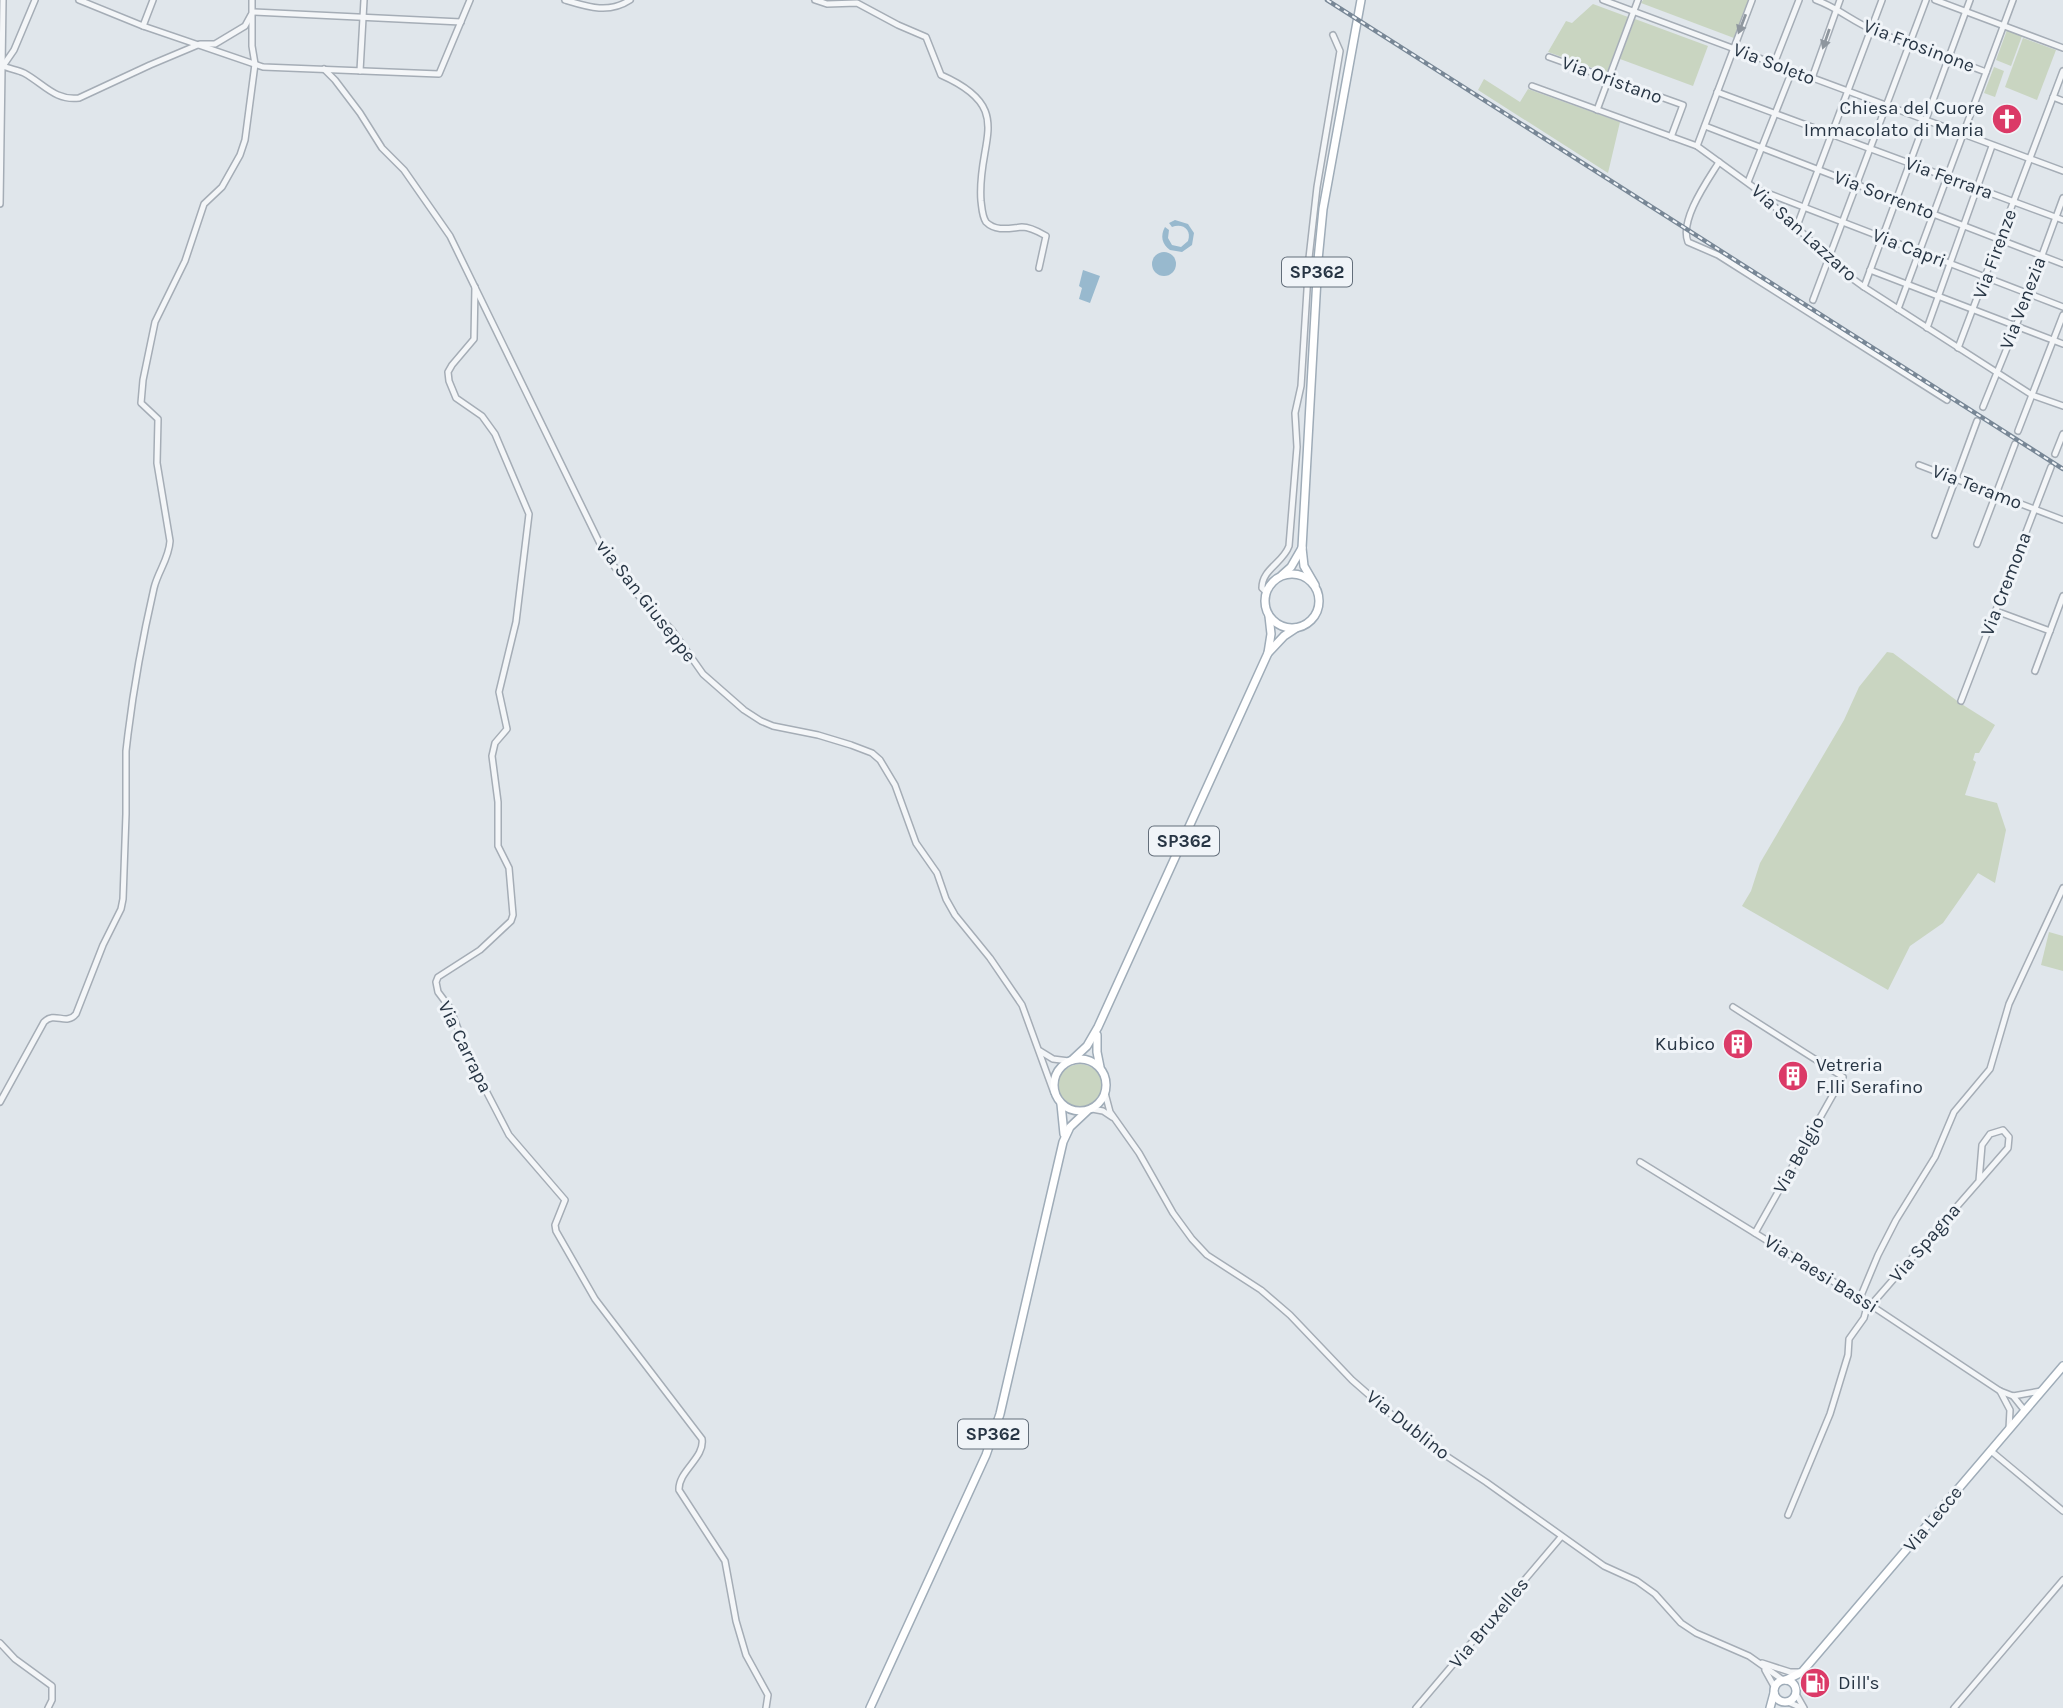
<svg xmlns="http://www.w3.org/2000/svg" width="2063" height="1708" viewBox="0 0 2063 1708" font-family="Karla,sans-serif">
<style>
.green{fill:#c9d5c1}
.water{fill:#98b9ce}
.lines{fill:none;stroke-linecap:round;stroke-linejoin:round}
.minor-casing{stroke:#a5adb6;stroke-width:8}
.major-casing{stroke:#9facb8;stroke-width:10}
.minor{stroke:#f4f6f8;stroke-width:5}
.major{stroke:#fff;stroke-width:7}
.rail-casing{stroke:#788796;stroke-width:4.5}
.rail{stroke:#f0f4f8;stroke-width:2;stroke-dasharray:5;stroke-linecap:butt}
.oneway{fill:#8e969e}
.labels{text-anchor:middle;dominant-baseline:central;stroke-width:6;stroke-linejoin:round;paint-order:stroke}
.shield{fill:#f0f4f8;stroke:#636e7a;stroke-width:2}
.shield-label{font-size:18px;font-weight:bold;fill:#273544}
.street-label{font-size:19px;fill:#273544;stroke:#f0f4f8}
.poi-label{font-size:19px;fill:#273544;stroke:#f0f4f8;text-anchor:end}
</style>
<rect width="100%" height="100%" fill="#e0e6eb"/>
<g class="green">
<path d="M1643,0H1748L1734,38L1641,3Z"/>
<path d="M1593,4L1628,17L1606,75L1600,73L1598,70L1548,52L1566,21L1572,23Z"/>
<path d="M1635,19L1708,46L1693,86L1620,59Z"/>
<path d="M2007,30L2022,36L2011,66L1996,60Z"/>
<path d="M2023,38L2056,50L2037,100L2005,87Z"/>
<path d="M1994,67L2004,71L1995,97L1984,93Z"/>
<path d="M1484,79L1520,102L1528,89L1620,122L1608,173L1478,90Z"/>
<path d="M1887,652L1893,653L1960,703L1995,725L1979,753H1975L1973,760L1976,762L1965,795L1997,803L2006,830L1995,883L1978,873L1943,923L1910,946L1888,990L1742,906L1751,891L1760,863L1844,720L1859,687Z"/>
<path d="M2049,932L2063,936V971L2041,965Z"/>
<circle cx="1080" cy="1086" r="22"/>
</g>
<g class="water">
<path d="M1175,220L1188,224L1194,233L1192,245L1182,252L1170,250C1162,244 1160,236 1165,227L1169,230L1168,238L1172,245L1181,247L1188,241C1192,230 1183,223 1172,227L1169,223Z"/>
<circle cx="1164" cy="264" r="12"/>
<path d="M1083,270L1100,276L1090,303L1079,299L1082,288L1079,286Z"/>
</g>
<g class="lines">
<g class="minor-casing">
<g id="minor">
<path d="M35,0L14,50L3,66C10,69 18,70 24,73C44,84 55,101 79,98L150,65L200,44H215L245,26L251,15"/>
<path d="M79,0L143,26L263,67L439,74L470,0"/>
<path d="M565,0C588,7 609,14 630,0"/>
<path d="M815,0L827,4L857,3L898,25L926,37L941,75C1018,109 976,141 981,201C982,208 982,216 986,222C996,232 1010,228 1022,227C1031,227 1039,232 1046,236L1039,268"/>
<path d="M1603,0L2063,171"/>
<path d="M1816,0C1838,8 1852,21 1873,30C1910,46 1949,58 1986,72"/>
<path d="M1935,0L2063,48"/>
<path d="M253,12L461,22"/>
<path d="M143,26L153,0"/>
<path d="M1549,57L1683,105L1671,137"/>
<path d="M1774,64L1799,0"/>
<path d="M324,69L335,80L360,113L382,148L404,170L450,236L606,556L633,590L672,630L703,674L744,710L761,721L773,726L818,735L851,745L872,753L880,760L895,785L916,843L937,873L946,899L955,915L990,958L1022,1005L1054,1093"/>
<path d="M360,71L364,0"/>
<path d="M1812,78L1840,0"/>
<path d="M1532,86L1697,146L1756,189L1846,274L1864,287L2032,395L2063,406"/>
<path d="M1717,92L2063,220"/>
<path d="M2053,97L2063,101"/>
<path d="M1597,110L1638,0"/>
<path d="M1705,126L2063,264"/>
<path d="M1697,146L1752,0"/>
<path d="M1719,162C1708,180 1679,220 1688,242L1718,255L1947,400"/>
<path d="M1748,182L1792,71"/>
<path d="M1762,191L2063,307"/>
<path d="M0,204L3,0"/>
<path d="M1797,226L1882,0"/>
<path d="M1870,270L2063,344"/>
<path d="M475,287L474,339L452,365L448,372L449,381L456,398L482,416L495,434L529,514L516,622L499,692L507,729L495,743L492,756L498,802V846L509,868L513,915L511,921L480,950L438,977L436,982L438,992L450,1008L470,1060L509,1135L565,1200L555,1225L556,1231L595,1299L702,1439C705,1458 678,1471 679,1490L725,1561L736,1621L746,1655L768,1695L766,1708"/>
<path d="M1864,287L1970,0"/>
<path d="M1813,300L1926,0"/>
<path d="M1898,309L2013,0"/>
<path d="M1927,328L1992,146"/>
<path d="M1958,348L2063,71"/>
<path d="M1983,407L2016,326L2063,198"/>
<path d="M2018,431L2063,315"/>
<path d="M2055,454L2063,434"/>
<path d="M1919,465L2063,520"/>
<path d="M1935,535L1977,421"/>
<path d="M1977,544L2015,444"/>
<path d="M1266,592L1262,588C1262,569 1283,563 1289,546L1297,447L1295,413L1301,386L1309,258L1317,187L1340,51L1333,35"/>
<path d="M1996,611L2050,631"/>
<path d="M2035,671L2063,596"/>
<path d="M1961,701L2051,467"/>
<path d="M1733,1007L1843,1077L1755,1233"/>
<path d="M1040,1051L1053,1059L1069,1061"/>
<path d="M1105,1093L1110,1112L1139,1153L1173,1213L1192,1239L1207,1255L1261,1290L1290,1315L1352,1380L1416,1436L1486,1482L1604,1566L1637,1581L1655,1594L1681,1623L1696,1633L1749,1656L1783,1680"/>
<path d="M0,1102L44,1022C55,1011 66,1026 76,1014L103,945L121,909L123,899L126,814V751L128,734C134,685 143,636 154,588C158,571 169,559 170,541L157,463L158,419L141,403L143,380L155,322L185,261L204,204L222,187L240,155L245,140L255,64L252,46V0"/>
<path d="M1092,1109L1103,1111L1112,1117"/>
<path d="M1640,1162L1860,1298L2000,1391L2013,1396L2041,1391"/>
<path d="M1860,1298L1878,1255L1896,1220L1935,1157L1954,1112L1990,1069L2009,1004L2063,888"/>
<path d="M1871,1305L2008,1148L2009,1137L2003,1130L1990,1134L1982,1145L1979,1181"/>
<path d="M2000,1391L2010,1410L2009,1429"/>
<path d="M2013,1396L2025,1411"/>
<path d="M1991,1451L2063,1511"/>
<path d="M1788,1515L1830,1414L1848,1355L1849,1339L1864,1318L1868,1303"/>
<path d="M0,1643L15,1659L52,1686V1700L48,1708"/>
<path d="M1762,1663L1790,1672H1799"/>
<path d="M1765,1670L1775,1688"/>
<path d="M1796,1694L1804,1708"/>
<path d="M1788,1702L1802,1708"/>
<path d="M1416,1708L1561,1537"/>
<path d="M1954,1708L2063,1580"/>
</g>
</g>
<g class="major-casing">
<g id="major">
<circle cx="1292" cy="601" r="27"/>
<path d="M1282,575L1291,567L1302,548"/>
<path d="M1315,585L1304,566L1302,548L1318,260L1323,209L1361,0"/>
<path d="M1268,653L1271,634L1269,616"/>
<path d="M1097,1035V1052L1100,1067"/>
<circle cx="1080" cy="1085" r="26"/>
<path d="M1072,1060L1087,1046L1098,1027L1268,653L1284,636L1296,628"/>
<path d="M1061,1104L1064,1134"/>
<path d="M1786,1680L1802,1672L2063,1366"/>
<circle cx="1785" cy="1691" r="11"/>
<path d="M870,1708L986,1455L1000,1414L1063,1142L1070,1127L1087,1111"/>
<path d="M1770,1708L1774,1693"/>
</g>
</g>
<use href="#minor" class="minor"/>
<use href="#major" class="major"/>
<g class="rail-casing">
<path id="rail" d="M1327,0L2063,469"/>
</g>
<use href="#rail" class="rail"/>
</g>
<defs><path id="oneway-solid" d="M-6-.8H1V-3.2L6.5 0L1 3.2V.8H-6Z" transform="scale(1.75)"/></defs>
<g class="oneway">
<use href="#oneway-solid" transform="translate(1742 24) rotate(111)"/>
<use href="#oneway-solid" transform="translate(1826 39) rotate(109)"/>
</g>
<defs>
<g id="church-disc" transform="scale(1.575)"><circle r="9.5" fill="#db3a67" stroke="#f0f4f8"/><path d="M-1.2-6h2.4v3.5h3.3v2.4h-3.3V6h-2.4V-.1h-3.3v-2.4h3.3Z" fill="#fff"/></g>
<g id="building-disc" transform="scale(1.575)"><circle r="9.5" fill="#db3a67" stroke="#f0f4f8"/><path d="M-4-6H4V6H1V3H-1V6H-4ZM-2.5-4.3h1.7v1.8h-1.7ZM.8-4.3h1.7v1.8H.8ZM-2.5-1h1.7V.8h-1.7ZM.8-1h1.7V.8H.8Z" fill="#fff"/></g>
<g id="fuel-disc" transform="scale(1.575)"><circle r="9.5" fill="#db3a67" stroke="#f0f4f8"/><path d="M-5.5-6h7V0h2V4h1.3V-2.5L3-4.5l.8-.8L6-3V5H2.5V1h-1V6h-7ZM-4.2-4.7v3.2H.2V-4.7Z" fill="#fff"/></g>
</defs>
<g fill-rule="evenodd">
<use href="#church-disc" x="2007" y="119"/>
<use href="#building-disc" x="1738" y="1044"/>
<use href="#building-disc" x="1793" y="1076"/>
<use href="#fuel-disc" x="1815" y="1683"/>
</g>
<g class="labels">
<g class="shield">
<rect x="1282" y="257.5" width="70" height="29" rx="5"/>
<rect x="1149" y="826.5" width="70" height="29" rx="5"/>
<rect x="958" y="1419.5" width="70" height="29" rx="5"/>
</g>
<g class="shield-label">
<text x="1317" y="272">SP362</text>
<text x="1184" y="841">SP362</text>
<text x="993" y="1434">SP362</text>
</g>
<g class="street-label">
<text transform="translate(1919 46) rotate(21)">Via Frosinone</text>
<text transform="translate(1774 64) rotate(21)">Via Soleto</text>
<text transform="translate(1612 80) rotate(20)">Via Oristano</text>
<text transform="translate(1949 178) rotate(20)">Via Ferrara</text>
<text transform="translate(1884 195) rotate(21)">Via Sorrento</text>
<text transform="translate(1804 233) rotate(42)">Via San Lazzaro</text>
<text transform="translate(1909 248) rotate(21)">Via Capri</text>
<text transform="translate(1995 254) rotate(-70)">Via Firenze</text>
<text transform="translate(2023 303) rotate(-69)">Via Venezia</text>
<text transform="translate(1977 487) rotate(21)">Via Teramo</text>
<text transform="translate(2006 584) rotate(-69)">Via Cremona</text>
<text transform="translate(646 601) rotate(52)">via San Giuseppe</text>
<text transform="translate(465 1047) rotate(64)">Via Carrapa</text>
<text transform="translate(1799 1155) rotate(-61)">Via Belgio</text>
<text transform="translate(1925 1243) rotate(-49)">Via Spagna</text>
<text transform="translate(1821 1274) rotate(32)">Via Paesi Bassi</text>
<text transform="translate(1408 1425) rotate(38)">Via Dublino</text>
<text transform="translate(1933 1519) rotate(-50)">Via Lecce</text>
<text transform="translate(1489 1623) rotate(-50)">Via Bruxelles</text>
</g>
<g class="poi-label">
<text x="1984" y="108">Chiesa del Cuore<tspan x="1984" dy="22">Immacolato di Maria</tspan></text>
<text x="1715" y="1044">Kubico</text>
<text x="1816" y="1065" text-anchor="start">Vetreria<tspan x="1816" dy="22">F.lli Serafino</tspan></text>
<text x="1838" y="1683" text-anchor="start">Dill's</text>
</g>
</g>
</svg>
